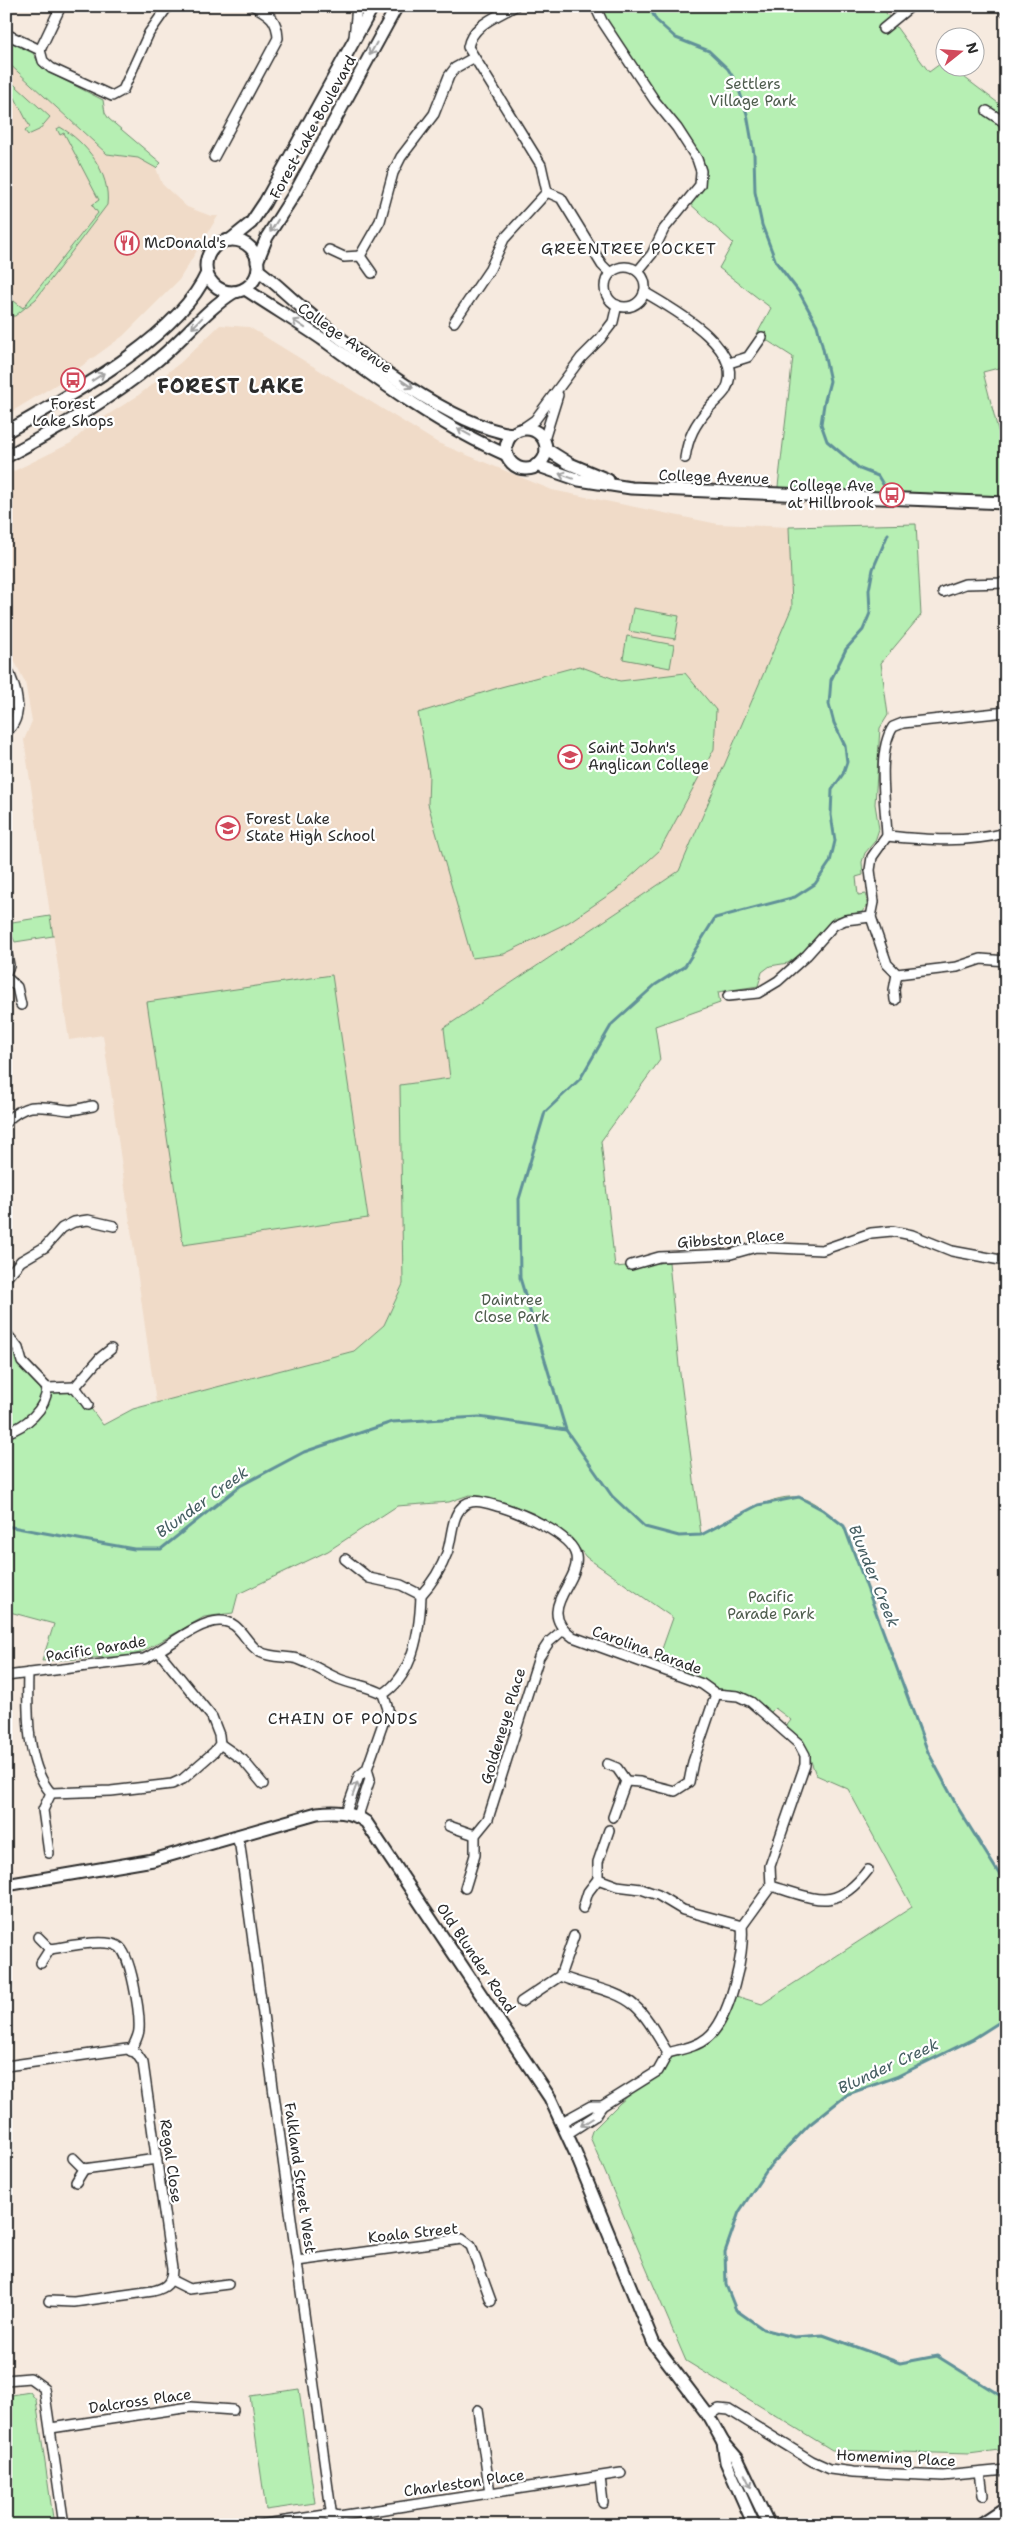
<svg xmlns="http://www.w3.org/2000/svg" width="1012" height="2531" viewBox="0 0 1012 2531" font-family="'Shantell Sans',sans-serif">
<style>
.built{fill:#f0dbc8}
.green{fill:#b6efb3;stroke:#708d6f}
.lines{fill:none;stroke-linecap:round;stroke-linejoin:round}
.stream{stroke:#619198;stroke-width:3}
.street-casing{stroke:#2b2b2b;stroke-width:12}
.secondary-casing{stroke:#2b2b2b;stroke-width:15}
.primary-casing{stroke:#2b2b2b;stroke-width:18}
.street{stroke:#fff;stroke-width:9}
.secondary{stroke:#fff;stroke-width:11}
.primary{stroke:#fff;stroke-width:14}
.oneway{stroke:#a0a0a0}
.labels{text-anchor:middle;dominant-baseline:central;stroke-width:4.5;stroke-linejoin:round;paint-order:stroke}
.park-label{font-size:15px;fill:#4e5c4d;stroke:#fff}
.street-label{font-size:15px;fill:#2b2b2b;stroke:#fff}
.poi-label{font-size:15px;fill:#2b2b2b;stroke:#fff;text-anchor:start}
.neighbourhood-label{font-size:16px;letter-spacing:1px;fill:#2b2b2b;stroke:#fff}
.water-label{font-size:16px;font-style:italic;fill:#465e62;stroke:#fff}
.district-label{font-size:20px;font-weight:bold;letter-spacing:1px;fill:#2b2b2b;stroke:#fff}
</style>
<rect width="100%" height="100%" fill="#f6eadf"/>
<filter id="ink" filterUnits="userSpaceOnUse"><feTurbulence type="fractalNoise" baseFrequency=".02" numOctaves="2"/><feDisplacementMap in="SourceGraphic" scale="10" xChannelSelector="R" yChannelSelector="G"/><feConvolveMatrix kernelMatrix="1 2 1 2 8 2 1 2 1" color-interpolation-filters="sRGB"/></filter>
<g filter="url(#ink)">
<g class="built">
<path d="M6,61L107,154L138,158L156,168L162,184L187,207L211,216H218L179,280L123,336L57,384L6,415Z"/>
<path d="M220,325L249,327L438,443L552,490L718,524L789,527L792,607L679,871L444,1028L450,1078L400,1085L403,1284L384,1325L354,1351L156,1403L103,1035L69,1040L24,740L32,721L25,682L6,644V475L71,443L87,428L136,397L180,363Z"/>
</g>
<g class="green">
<path d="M595,6H881L929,72L944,61V68H952L1006,109V366L983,372L1006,461V496L777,495L793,357L757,334L771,308L719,268L733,243L687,201L700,185L701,171Z"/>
<path d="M6,39L32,51L40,66L52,74L103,100L105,113L109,119L161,163L156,168L138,158L107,154L6,61Z"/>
<path d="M6,77L50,117L39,130L28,135L25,131L30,127L10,88L6,90Z"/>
<path d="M60,127C86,142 111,173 107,205L36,299L15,316H11L6,311V295L23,308L98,213L92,205L99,200L64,133L60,135L57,129Z"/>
<path d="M916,524L921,615L881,663L888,715L880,728L875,804L879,829L875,841L865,853L862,862L863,875L856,877L858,895L866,894L867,905L862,912L833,918L806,950L788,963L770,966L762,972L758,986L718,992L720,1003L655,1026L660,1060L601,1141L615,1267L669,1262L679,1366L701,1534C730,1524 766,1494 798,1497C812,1498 834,1518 844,1526L928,1752L958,1808L1006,1885V2018L973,2039L896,2077L848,2094L809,2125L769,2167L739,2212L725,2252L726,2285L736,2310L763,2329L794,2337L823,2335L900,2363L937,2356L1006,2399V2449L969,2454L832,2450L686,2361L590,2137L592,2131L620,2103L657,2073L670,2057L695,2049L717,2034L729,2015L736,1996L762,2004L912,1907L848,1789L816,1775L804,1742L785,1728L791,1720L775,1708L769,1714L657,1663L673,1618L586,1557L570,1537L553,1525L533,1513L507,1503L479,1496L469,1495L449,1502L397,1506L328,1551L238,1594L233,1613L204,1617L140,1653L126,1656L42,1661L54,1624L6,1611V1433L10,1432L6,1419V1333L23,1362L47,1388L75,1387L103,1425L133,1409L354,1351L384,1325L403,1284L400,1085L450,1078L444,1028L679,871L792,607L789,527Z"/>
<path d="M633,608L679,616L675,639L629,631Z"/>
<path d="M627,636L674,645L670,668L623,659Z"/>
<path d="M579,666L620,681L685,673L716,710L714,749L660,850L616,890L569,922L504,954L472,958L428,804L429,774L418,713L501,687Z"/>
<path d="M50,916L53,936L15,942L6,923Z"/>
<path d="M332,975L368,1218L183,1245L147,1002Z"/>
<path d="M299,2389L315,2503L266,2510L250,2396Z"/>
<path d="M30,2392L36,2400L54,2525H6V2396Z"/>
</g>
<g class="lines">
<g class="stream">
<path d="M649,6L656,20L676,38L709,51L728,69L737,84L747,114L754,154L755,192L762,225L776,262L799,292L817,325L823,349L830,381L824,404L821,424L827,441L860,469L878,476L887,491"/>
<path d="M566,1430L520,1278L519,1199L545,1112L580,1079L612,1024L655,985L685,966L715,918L795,897L815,884L830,862L835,841L831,815L832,790L843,774L847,762L845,746L834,723L829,704L831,680L846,649L863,630L870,613L869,590L873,569L888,534"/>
<path d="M6,1526L134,1549H161L240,1486L304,1452L392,1422L479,1417L566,1430L612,1496L645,1527L679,1536L701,1535L758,1505L799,1497L823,1510L844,1526L928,1752L958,1808L1006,1885"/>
<path d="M1006,2018L973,2039L896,2077L848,2094L809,2125L769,2167L739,2212L725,2252L726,2285L736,2310L763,2329L794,2337L823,2335L900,2363L937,2356L1006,2399"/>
</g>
<g class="street-casing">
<g id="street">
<path d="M515,6C496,17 472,25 468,47L541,165L547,192L561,198L602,265L610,273"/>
<path d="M595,6L602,21L655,101L677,128L697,159L701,171L700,185L664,229L652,254L638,271"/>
<path d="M1002,6L1006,12"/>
<path d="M883,29L911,6"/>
<path d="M6,34L40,50L43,61L51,68L112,96L123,90L149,33L168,6"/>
<path d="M354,38L357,6"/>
<path d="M40,50L61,6"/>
<path d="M987,111L1004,122L1006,130"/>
<path d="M214,157L278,38C277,19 270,15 254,6"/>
<path d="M329,250L344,257L360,256L372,273"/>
<path d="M360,256L380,221L393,173L401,157L434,114L449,76L455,68L473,58"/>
<circle cx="625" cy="287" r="20"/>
<path d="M644,292C673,309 749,350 725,391C721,397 714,402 709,408C695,424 688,437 685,458"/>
<path d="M454,322L490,269L504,239L547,192"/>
<path d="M729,363L748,357L762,337"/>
<path d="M522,429L535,420L581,358L600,339L613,322L617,305"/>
<path d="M544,440L558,395"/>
<path d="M943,592L965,584L1006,583"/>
<path d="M6,667C16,686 26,716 6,732"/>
<path d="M6,686L10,699L6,719"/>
<path d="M1006,712L903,723L893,727C876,753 886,806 887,836L872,857L870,870L874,902L871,917L887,964L897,974L957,967L981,959L1006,961"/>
<path d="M887,836C927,840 966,843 1006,833"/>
<path d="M6,948L9,966L6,972"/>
<path d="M6,977L17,987L21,1005"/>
<path d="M728,996L758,993L778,981L807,955L834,925L845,920L871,917"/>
<path d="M895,1000L894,990L897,974"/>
<path d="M6,1122C27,1100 43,1107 69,1110C77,1110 86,1107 93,1106"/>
<path d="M631,1265L659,1257L731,1254L756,1247L822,1250L871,1233L892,1231L912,1235L952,1251L1006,1261"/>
<path d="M6,1278L21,1261L45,1247L62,1228L74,1222L88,1220L114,1226"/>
<path d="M6,1333L18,1348L22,1362L47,1388C46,1410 26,1426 6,1433"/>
<path d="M75,1387L100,1358L111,1349"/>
<path d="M47,1388L75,1387L88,1405"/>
<path d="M345,1559L369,1578L401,1585L421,1595"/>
<path d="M28,1673C27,1709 26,1765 51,1793L111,1791L172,1784L183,1779L214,1752L220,1744L219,1735L212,1717L159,1652"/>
<path d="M6,1676L144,1659C166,1649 196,1622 219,1621C241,1620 244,1643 260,1652C271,1658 285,1656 298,1659C312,1664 325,1673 339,1679C354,1685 369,1686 383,1694L388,1709L367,1769L359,1776L346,1812"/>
<path d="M383,1694C414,1675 420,1629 421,1595C432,1583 441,1569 447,1553C452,1540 451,1517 462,1507C472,1496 489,1504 501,1507C520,1513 572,1534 576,1556C581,1584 533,1609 573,1637L702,1684L716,1694L738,1696L751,1702L799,1744L805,1755V1765L770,1866L771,1886L742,1926C745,1953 730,2020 707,2038C696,2047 682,2049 668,2053L658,2071L602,2106L595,2116L567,2134"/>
<path d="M220,1744L243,1760L263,1784"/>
<path d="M607,1764L617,1768L626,1781L613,1817"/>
<path d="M626,1781L640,1782L675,1791L689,1782L693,1762L716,1694"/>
<path d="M358,1816L370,1779L367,1769"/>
<path d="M449,1826L475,1835"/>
<path d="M236,1836L240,1846L333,2525"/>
<path d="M49,1853L43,1810L51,1793"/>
<path d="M598,1879L617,1886L641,1889L658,1895L683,1910L742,1926"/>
<path d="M771,1886C817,1899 835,1913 868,1870"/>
<path d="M465,1888L475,1855V1835L488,1819L539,1657L549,1642L563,1630"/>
<path d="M583,1908L588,1892L598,1879V1862L609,1830"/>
<path d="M38,1937L50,1949L41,1963"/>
<path d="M50,1949C66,1947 104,1938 118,1946C131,1953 140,2014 139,2029C139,2036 134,2044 131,2051"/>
<path d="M560,1976C583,1986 616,1989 635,2006C649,2018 658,2038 668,2053"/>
<path d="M521,2002L560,1976L574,1936"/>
<path d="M6,2066L127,2049L136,2053L143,2063L172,2269C172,2283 166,2288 153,2291L74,2302L49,2301"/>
<path d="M562,2122L591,2106H602"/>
<path d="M73,2158L84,2169L76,2182"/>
<path d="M84,2169L157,2159"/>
<path d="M297,2261L462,2239L471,2246L491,2301"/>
<path d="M171,2280L189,2289L228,2284"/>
<path d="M6,2380L30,2378L44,2388L64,2525"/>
<path d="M478,2410L490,2493"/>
<path d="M708,2415L719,2409L729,2410L812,2461L830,2469L853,2472L943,2476L1006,2470"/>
<path d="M51,2428L190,2407L233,2410"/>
<path d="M980,2473L983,2495"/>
<path d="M600,2477L603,2503"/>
<path d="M259,2525L332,2514L339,2516L621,2473"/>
</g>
</g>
<g class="secondary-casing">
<g id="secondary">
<path d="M230,240L251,223L265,202L373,6"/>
<circle cx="232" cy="266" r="26"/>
<path d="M257,262L267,237L295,193L397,6"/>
<path d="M258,270C276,283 292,300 310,314C357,353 452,426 512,434"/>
<path d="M245,289C272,307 299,323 325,341C382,383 442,427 507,455"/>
<circle cx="526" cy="449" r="20"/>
<path d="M6,432C67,397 178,338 207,273"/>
<path d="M546,449L570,464L608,480"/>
<path d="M6,457C60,427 106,402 154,363C182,341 204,311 234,292"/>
<path d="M536,465L579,480L631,488L1006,503"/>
<path d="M6,1885L153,1860L317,1813C335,1811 351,1811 366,1822L550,2098L575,2152L654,2344L708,2415L723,2442L737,2458L769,2525"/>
<path d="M723,2442L726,2462L754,2525"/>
</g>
</g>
<g class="primary-casing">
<path id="primary" d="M982,2525L1006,2509"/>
</g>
<use href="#street" class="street"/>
<use href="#secondary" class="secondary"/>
<use href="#primary" class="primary"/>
</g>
<defs><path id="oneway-shaft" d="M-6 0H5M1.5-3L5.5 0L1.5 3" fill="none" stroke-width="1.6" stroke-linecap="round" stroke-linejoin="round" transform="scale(1.25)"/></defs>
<g class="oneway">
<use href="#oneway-shaft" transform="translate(373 49) rotate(119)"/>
<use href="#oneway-shaft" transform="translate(274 226) rotate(122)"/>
<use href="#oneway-shaft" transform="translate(197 323) rotate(134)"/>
<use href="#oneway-shaft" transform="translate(299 324) rotate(-146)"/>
<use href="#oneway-shaft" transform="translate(98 377) rotate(-33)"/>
<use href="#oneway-shaft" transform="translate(407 384) rotate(34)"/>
<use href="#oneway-shaft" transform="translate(464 432) rotate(-151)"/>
<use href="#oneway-shaft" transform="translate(566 476) rotate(-160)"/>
<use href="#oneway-shaft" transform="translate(355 1789) rotate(-70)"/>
<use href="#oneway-shaft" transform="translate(587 2122) rotate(148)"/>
<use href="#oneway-shaft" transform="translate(748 2481) rotate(64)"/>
</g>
</g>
<defs>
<g id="restaurant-ring" transform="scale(1.25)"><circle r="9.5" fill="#fff" stroke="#d1495b" stroke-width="1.5"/><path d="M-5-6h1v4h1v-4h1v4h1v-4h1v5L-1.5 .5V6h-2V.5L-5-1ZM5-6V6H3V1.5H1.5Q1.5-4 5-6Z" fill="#d1495b"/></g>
<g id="bus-ring" transform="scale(1.25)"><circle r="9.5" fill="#fff" stroke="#d1495b" stroke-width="1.5"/><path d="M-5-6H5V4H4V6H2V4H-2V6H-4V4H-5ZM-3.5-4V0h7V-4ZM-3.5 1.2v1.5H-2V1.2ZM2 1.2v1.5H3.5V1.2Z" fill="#d1495b"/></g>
<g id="school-ring" transform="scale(1.25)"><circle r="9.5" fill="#fff" stroke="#d1495b" stroke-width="1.5"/><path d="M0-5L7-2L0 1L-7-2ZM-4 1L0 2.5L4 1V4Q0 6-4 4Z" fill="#d1495b"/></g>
</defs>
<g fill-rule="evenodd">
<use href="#restaurant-ring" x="127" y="243"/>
<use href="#bus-ring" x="73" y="380"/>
<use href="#bus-ring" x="892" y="495"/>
<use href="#school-ring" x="570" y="757"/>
<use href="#school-ring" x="228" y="828"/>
</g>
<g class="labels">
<g class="park-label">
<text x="753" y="84">Settlers<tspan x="753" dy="17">Village Park</tspan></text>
<text x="512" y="1300">Daintree<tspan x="512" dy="17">Close Park</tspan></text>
<text x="771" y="1597">Pacific<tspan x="771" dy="17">Parade Park</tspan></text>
</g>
<g class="street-label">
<text transform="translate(313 127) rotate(-61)">Forest Lake Boulevard</text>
<text transform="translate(345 338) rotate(35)">College Avenue</text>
<text transform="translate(714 477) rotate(2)">College Avenue</text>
<text transform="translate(731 1239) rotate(-4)">Gibbston Place</text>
<text transform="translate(96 1649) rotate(-9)">Pacific Parade</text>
<text transform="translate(647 1650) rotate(20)">Carolina Parade</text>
<text transform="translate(503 1726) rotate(-73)">Goldeneye Place</text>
<text transform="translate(476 1958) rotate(56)">Old Blunder Road</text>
<text transform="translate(171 2161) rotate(82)">Regal Close</text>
<text transform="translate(300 2178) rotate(82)">Falkland Street West</text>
<text transform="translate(413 2233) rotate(-6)">Koala Street</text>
<text transform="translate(140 2401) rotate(-8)">Dalcross Place</text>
<text transform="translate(896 2458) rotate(3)">Homeming Place</text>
<text transform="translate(464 2483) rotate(-8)">Charleston Place</text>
</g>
<g class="poi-label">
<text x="144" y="243">McDonald's</text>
<text x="73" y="404" text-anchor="middle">Forest<tspan x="73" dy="17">Lake Shops</tspan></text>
<text x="874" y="486" text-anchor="end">College Ave<tspan x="874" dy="17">at Hillbrook</tspan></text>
<text x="588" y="748">Saint John's<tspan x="588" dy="17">Anglican College</tspan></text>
<text x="246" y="819">Forest Lake<tspan x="246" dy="17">State High School</tspan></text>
</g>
<g class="neighbourhood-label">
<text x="629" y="248">GREENTREE POCKET</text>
<text x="343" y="1718">CHAIN OF PONDS</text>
</g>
<g class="water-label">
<text transform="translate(202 1502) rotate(-36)">Blunder Creek</text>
<text transform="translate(874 1576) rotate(68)">Blunder Creek</text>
<text transform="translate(888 2066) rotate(-25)">Blunder Creek</text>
</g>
<g class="district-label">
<text x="231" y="386">FOREST LAKE</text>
</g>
</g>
<rect width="1012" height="2531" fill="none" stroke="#fff" stroke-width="25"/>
<rect x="12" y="12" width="987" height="2506" fill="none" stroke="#2b2b2b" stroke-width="2" filter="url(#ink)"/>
<g transform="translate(960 52) rotate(73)"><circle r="24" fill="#ffffff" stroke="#aaaaaa"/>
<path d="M0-4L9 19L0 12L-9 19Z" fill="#d1495b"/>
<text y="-8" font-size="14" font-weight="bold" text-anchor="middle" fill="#2b2b2b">N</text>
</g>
</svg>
